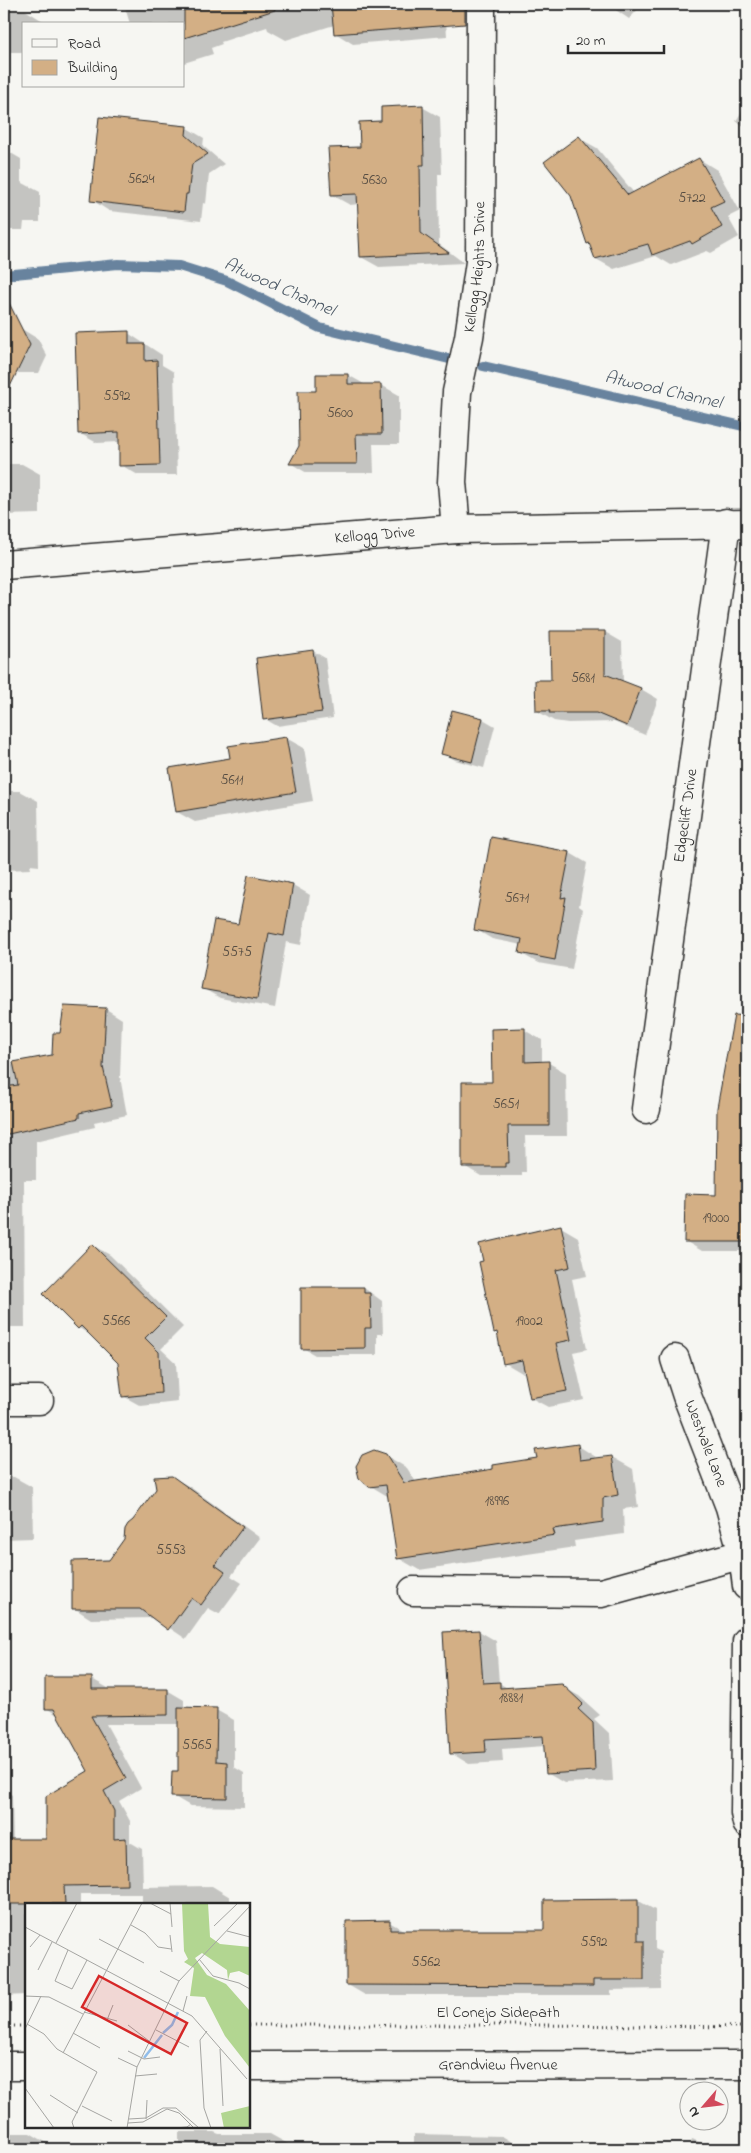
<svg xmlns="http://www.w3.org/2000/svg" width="751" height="2153" viewBox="0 0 751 2153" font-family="'Indie Flower',sans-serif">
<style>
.shadow{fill:#0003}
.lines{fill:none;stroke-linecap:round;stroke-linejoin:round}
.stream{stroke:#68839e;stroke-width:10}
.building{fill:#d3af85;stroke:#2b2b2b}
.street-casing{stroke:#2b2b2b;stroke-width:31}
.secondary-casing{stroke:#2b2b2b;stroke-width:31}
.path{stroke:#2b2b2b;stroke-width:3;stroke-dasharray:1 4;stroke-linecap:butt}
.street{stroke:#f6f6f2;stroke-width:28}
.secondary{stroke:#f6f6f2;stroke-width:28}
.labels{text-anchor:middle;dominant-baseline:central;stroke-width:4.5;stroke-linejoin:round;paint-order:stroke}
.number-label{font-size:14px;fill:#554c42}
.street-label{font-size:16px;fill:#2b2b2b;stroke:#f6f6f2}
.water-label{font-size:18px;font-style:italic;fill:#4a5764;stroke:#f6f6f2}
.inset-river{fill:none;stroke:#91bdea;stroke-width:2.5}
.inset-road{fill:none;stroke:#a5a5a2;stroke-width:1}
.view{fill:#d62828;fill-opacity:0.15;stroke:#d62828;stroke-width:2.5}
.inset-edge{fill:none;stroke:#2b2b2b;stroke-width:2.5}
</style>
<rect width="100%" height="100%" fill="#f6f6f2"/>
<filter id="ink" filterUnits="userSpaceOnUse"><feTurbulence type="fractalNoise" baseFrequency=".02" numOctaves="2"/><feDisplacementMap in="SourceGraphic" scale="10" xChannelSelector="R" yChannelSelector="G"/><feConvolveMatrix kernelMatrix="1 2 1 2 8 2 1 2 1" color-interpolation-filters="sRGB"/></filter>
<g filter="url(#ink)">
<g class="shadow">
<path d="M124,4H445L447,36L353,44L335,33L334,25L286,40L268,30L267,27L221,42L222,44L211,48L213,54L184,63V24H130Z"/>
<path d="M607,4H643L629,19Z"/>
<path d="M25,10L43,21V24H24V52H4V11Z"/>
<path d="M747,103V128L736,121Z"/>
<path d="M422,107L440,117L442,174H438L439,244L464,263L379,267L361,257L359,204L350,205L332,195L362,148L383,122Z"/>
<path d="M187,128L204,138L203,146L224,164L209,174L206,204L203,203L201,221L109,211L92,200Z"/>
<path d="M579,138L597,148L634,193L699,159L717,170L740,211L728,217L739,237L711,253L707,251L671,265L656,256L614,269L596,259L591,245L588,243Z"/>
<path d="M4,149L21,159V182L40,192V222H24L23,230H4Z"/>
<path d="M4,328H20L38,339L47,356L39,373H4Z"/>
<path d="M128,333L162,355V365L174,372L177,475H138L121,465L120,442L97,443L79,433Z"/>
<path d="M348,375L366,385H381L399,395V444H373L374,473H307L290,463L300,446L318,393Z"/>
<path d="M4,464H22L40,474V514L4,515Z"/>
<path d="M605,632L622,642L623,682L641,689L658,699L645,735L614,722L568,723L554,721L537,711L552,681Z"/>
<path d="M313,651L325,658L333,718L277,726L265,719Z"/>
<path d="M453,712L483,719L495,726L484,768L455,760L443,753Z"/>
<path d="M286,738L304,748L313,801L195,822L177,812L231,759L229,747Z"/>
<path d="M4,791H20L38,801L39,866L30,865L31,869L4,870Z"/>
<path d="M570,853L587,863L579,906L583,909L572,969L538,963L520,953L522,945L492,939L475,929Z"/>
<path d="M293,885L310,895L301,945L286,942L275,1008L220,998L202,988L239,926Z"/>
<path d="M106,1009L122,1019L120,1077L127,1115L94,1122L95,1127L36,1141V1180H24L25,1327H4V1066L54,1056L61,1035Z"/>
<path d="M735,1016L747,1019V1251H702L685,1241L717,1196Z"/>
<path d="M4,1025L9,1028L6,1063H4Z"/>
<path d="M524,1030L542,1040V1063H549L566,1073L567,1136H525L526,1172H522V1176H481L464,1166Z"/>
<path d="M561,1227L578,1237L587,1276L572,1279L587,1349L573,1352L584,1400L548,1407L531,1398L525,1372L522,1373L505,1363L498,1333L495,1332Z"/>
<path d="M92,1245L110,1255L183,1327L161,1349L176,1363L178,1402L141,1406L123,1396L120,1362L92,1336L79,1328Z"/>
<path d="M364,1288L382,1301L383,1334H377V1355H315L303,1348L302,1289Z"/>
<path d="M577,1445L599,1459L612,1457L633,1469L638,1507L623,1509L624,1534L574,1541L575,1547L419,1570L398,1558L389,1497L369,1485L385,1455L407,1468L416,1482L495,1470L538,1459Z"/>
<path d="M4,1477H14L32,1487L33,1538L4,1539Z"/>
<path d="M172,1477L190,1487L260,1538L231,1576L242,1583L219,1614L208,1608L186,1639L155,1618L91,1619L74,1608Z"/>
<path d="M479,1631L496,1641L499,1683L509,1689L561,1686L579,1696L600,1715L594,1719L610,1734L613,1781L564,1783L547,1773L545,1746L502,1749L503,1762L469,1764L451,1753Z"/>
<path d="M92,1679L108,1688V1690H167L184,1700V1709L216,1710L234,1720V1767L244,1773V1807L190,1806L173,1796L179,1772V1724H106L141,1788L119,1801L130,1821V1842L142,1849L143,1887L212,1886L230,1897V1904H142V1894H80V1904H26V1995L4,1996V1790L12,1795L13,1840H47L90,1771L59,1716L46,1708Z"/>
<path d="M637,1900L655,1910V1949L661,1952V1989L610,1990L611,1995H365L348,1985L389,1922L405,1931H546Z"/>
<path d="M179,2132H214L219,2134H270L288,2144V2149H179Z"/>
<path d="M4,2133H30L47,2143V2149H4Z"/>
<path d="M414,2134L502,2136L519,2146V2149H414Z"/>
<path d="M692,2139L716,2149H689Z"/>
</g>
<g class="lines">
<g class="stream">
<path d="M4,275L118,264L179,266L227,281L320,328L449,359"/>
<path d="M483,366L747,427"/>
</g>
</g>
<g class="building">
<path d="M184,4H274L275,10L184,38Z"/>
<path d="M331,4H465V24L334,34Z"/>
<path d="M423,105L424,165H420L421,233L449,253L360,257L357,194L331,195L328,148L360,147L359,122L381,121V107Z"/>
<path d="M99,117L187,126L186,135L208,154L192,164L188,194H186L184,212L90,201Z"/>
<path d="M579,136L628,195L699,158L724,201L711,207L722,227L692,244L690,241L652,255L648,244L595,259L589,243L587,244L571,196L544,162Z"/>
<path d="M4,293L30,345L4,399Z"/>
<path d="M129,331V344H145V361L157,360L160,465L119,466V432L78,434L75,333Z"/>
<path d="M316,374H348V384H381L382,434H356L357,464H289L299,446L298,391H316Z"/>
<path d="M550,631H605V674L641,688L627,726L596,713H549L550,711H536L535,680H551Z"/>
<path d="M313,650L322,712L263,720L256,658Z"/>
<path d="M452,710L483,718L472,762L441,754Z"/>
<path d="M286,737L296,792L176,812L169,768L230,758L228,746Z"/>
<path d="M491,837L570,852L561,898L566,897L555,960L519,953L522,939L474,930Z"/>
<path d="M248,875L293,884L284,936L269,933L257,999L201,989L214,920L238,924Z"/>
<path d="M64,1006L106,1008L103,1067L112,1106L79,1113V1118L4,1135V1087L18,1085L13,1062L52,1055L53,1033H60Z"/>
<path d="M734,1015L747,1016V1242H684L685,1194L716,1195L717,1108Z"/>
<path d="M525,1028V1062L549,1061V1126H508L509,1163H505V1167H462V1082H492L491,1029Z"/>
<path d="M561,1225L570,1267L556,1270L571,1340L556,1343L567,1391L530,1398L522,1360L503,1364L497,1332L494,1333L479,1262L483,1261L479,1244Z"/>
<path d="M92,1244L166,1317L145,1338L159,1352L161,1393L122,1397L118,1363L81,1326L78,1329L43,1294Z"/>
<path d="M301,1287H364V1293H370L371,1328H365V1348L301,1349Z"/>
<path d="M578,1444L580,1460L612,1456L618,1495L603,1498V1522L553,1529L555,1535L397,1559L386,1485L369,1487L359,1478L356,1466L362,1455L374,1450L386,1454L404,1483L493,1469V1465L537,1458L535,1450Z"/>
<path d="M172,1476L243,1527L215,1565L225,1572L201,1605L191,1598L168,1630L140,1609H72V1561L109,1560L124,1539L125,1529L128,1524L133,1520L156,1489L154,1477Z"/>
<path d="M479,1630L483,1683L500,1682V1688L562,1684L583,1704L578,1709L593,1723L595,1771L546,1774L543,1736L485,1739L486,1752L450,1754L443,1632Z"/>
<path d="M45,1677H92V1689H168V1715L91,1716L126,1778L104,1791L114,1811V1839L126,1838L127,1885L64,1886L65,1904H4V1839H46V1796L88,1771L54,1709H45Z"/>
<path d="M178,1707L217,1708L216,1761L227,1762V1798L171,1797L172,1771H178Z"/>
<path d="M638,1899V1941H644V1980H593V1986L346,1985V1921L390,1920V1930H544V1900Z"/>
</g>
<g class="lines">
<g class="street-casing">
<g id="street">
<path id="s1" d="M456,529L452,482L457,392L469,337L480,262L481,4"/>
<path id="s2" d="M646,1109L726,523"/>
<path id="s3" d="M675,1359L687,1396L730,1507L743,1554L747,1586"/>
<path d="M4,1400H39"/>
<path d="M413,1591L601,1593L743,1554"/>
<path d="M747,1641L745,1813L747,1823"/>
</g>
</g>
<g class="secondary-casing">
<g id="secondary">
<path id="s4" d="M4,565L456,529L747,524"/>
<path d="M4,2066H26"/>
<path id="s5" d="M249,2066L747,2065"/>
</g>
</g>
<g class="path">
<path d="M249,2025H540L747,2027"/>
<path d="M4,2026H26"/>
</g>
<use href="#street" class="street"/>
<use href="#secondary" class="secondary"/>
</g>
</g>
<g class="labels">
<g class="number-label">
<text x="141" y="179">5624</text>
<text x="374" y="180">5630</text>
<text x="692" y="198">5722</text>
<text x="117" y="396">5592</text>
<text x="340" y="413">5600</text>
<text x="583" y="678">5681</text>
<text x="232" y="780">5611</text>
<text x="517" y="898">5671</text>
<text x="237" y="952">5575</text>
<text x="506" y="1104">5651</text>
<text x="716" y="1218">19000</text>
<text x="116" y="1321">5566</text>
<text x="529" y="1321">19002</text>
<text x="497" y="1501">18996</text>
<text x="171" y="1550">5553</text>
<text x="511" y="1698">18881</text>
<text x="197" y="1745">5565</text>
<text x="594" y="1942">5592</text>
<text x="426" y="1962">5562</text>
</g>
<g class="street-label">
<text stroke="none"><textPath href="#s1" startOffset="264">Kellogg Heights Drive</textPath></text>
<text stroke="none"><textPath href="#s4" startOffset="372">Kellogg Drive</textPath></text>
<text stroke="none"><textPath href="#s2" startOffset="296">Edgecliff Drive</textPath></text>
<text stroke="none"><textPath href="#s3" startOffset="90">Westvale Lane</textPath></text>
<text x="498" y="2013">El Conejo Sidepath</text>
<text stroke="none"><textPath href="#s5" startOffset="249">Grandview Avenue</textPath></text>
</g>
<g class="water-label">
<text transform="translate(279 288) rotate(24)">Atwood Channel</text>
<text transform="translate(663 391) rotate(13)">Atwood Channel</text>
</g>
</g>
<g transform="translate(25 1903)">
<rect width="225" height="225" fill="#f6f6f2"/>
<path d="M157,0H183L185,34L195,41L225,44V73L214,68L205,70L203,77L202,67L177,50L170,55L182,72L201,81L225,108V165L200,133L180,94L165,93L169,65L159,59L163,56L159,48ZM225,203V225H199L196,210Z" fill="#b2d691"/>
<path class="inset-river" d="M138,130L147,122L153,109M119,155L137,132"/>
<path class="inset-road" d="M125,0L146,11M145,0L147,24M106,22L120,30L133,44L146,46M189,23L213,0M0,24L167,113L222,176M202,28L225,34M145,32L147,49M74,36L119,60M31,40L52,0M5,44L15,32M43,47L30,78L47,86L62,57M174,56L188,73L214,80L225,86M13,67L27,39M135,68L154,78M0,93L24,94L58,111M158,108L162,93M59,109L92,118M82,117L88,102M2,121L19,131L32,146L72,169L47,219L49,225M103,122L124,138M0,126L16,93M131,127L164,144M182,128L175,137L179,205L186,225M48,130L75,145M195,146L198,203M103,148L119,156L135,154M38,150L117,0M93,155L112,164M110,173L132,171M0,185L29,225M25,192L53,210M57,203L87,218M104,216L121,215L138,205H151L174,225M121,216L122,197M103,220L118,219L142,206L154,210L169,225M102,225L112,164L154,78L225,3M150,225L162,224L166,221"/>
<path class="view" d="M74,73L162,120L146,151L57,104Z"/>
<rect width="225" height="225" class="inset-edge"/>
</g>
<rect width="751" height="2153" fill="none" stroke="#f6f6f2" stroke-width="20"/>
<rect x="10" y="10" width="731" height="2133" fill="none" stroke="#2b2b2b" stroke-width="2" filter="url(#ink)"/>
<rect x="22" y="22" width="162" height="65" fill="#f6f6f2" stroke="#a5a5a2"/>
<rect x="32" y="39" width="25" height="8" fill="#f6f6f2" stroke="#a5a5a2"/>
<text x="68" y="48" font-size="15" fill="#2b2b2b">Road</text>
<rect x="32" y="60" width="25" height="15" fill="#d3af85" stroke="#a5a5a2"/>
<text x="68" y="72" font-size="15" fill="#2b2b2b">Building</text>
<g transform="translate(704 2106) rotate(242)"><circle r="24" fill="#f6f6f2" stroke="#a5a5a2"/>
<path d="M0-4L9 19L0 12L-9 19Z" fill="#d1495b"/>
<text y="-8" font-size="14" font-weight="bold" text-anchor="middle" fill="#2b2b2b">N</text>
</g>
<path d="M568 45v8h96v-8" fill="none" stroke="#2b2b2b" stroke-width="2.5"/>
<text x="576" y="45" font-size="15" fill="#2b2b2b" stroke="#f6f6f2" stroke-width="4" paint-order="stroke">20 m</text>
</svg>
